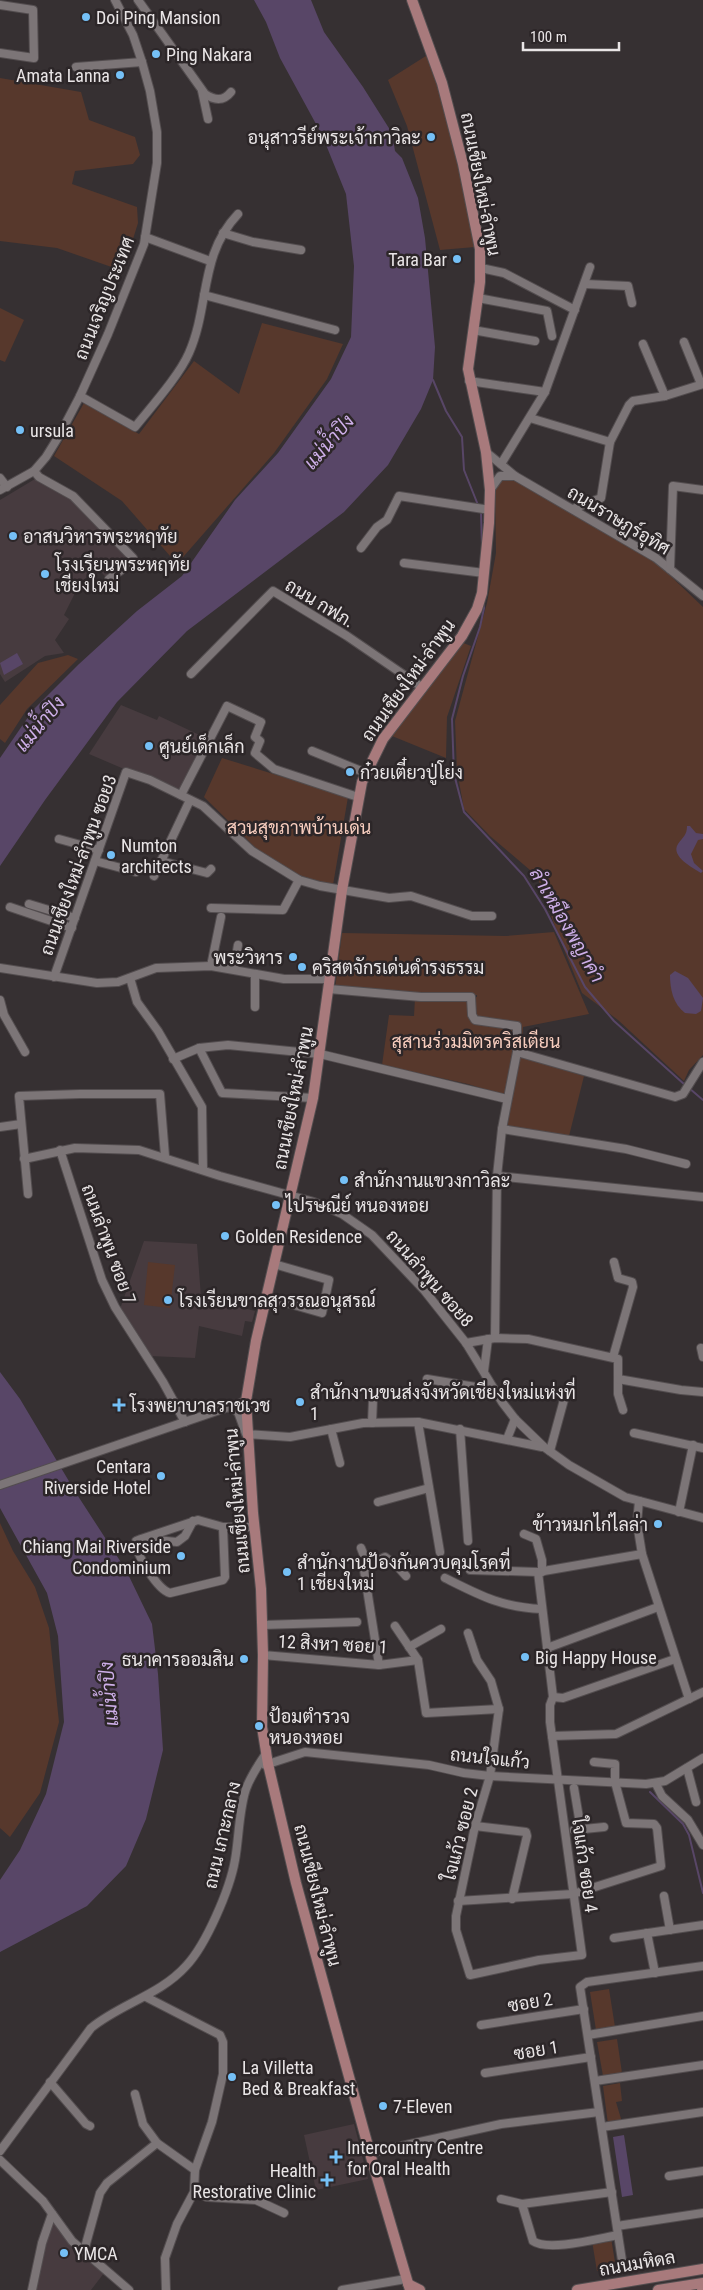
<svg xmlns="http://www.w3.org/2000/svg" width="703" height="2290" viewBox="0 0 703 2290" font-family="'Roboto Condensed',Sarabun,sans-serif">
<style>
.built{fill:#473b3f}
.green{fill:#57382c}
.water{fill:#584667}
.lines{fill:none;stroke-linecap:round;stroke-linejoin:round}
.stream{stroke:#584667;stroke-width:2}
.minor-casing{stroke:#534d4f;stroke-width:10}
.major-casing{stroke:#534d4f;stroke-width:12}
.minor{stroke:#7c7577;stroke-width:8}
.major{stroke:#a87a7c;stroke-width:10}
.poi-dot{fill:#75c0f6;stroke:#2c2628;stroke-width:2}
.labels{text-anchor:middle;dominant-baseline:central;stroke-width:5;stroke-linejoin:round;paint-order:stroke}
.poi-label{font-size:18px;fill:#e9e5e6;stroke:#2c2628;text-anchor:start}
.street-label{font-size:18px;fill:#e9e5e6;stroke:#2c2628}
.park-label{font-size:18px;fill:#f7cdbe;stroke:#2c2628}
.water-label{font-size:19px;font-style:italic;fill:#ceafe9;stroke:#2c2628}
</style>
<rect width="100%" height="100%" fill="#363032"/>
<g class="built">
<path d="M40,476L75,498L137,562L109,581L97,567L79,585L64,615L69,619L55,640L64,653L45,656L5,682L0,674V500Z"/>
<path d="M121,705L157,720L159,716L208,739L180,793L89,754Z"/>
<path d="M144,1241L197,1244L201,1297L255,1311L252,1322L245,1321L242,1336L199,1326L195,1358L150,1356L120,1309Z"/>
<path d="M354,2124L368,2179L316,2190L304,2135Z"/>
<path d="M52,2222L104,2273L91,2290H35Z"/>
</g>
<g class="green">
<path d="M429,54L463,179L475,247L440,250L407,126L388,80Z"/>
<path d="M0,78L81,92L89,120L135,137L140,155L133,164L75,171L72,184L137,207L138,223L123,271L57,248L0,241Z"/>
<path d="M0,308L24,320L5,362L0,360Z"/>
<path d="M262,323L343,344L327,379L274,453L177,564L122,501L54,456L84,403L139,434L194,361L239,394Z"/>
<path d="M503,479L515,481L595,523L658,564L703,607V1055L689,1070L684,1081L618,1020L582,993L558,935L537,876L490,836L464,809L457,771L455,721L487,603L496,553L495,488Z"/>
<path d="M461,642L471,646L447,717L446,758L392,736Z"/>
<path d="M68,655L78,659L27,709L5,743L0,739V705L38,663Z"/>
<path d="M222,758L348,797L333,885L298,875L264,856L204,797Z"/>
<path d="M554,932L589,1014L523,1027L521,1057L584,1076L569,1136L505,1126L510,1097L468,1084L382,1065L389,1015L414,1016L415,998L477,997V995H419L335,989L342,933L506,936Z"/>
<path d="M148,1262L175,1265L170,1308L144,1305Z"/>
<path d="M0,1523L13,1551L35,1587L49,1628L59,1722L40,1793L10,1837L0,1828Z"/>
<path d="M609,1989L615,2027L596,2030L590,1992Z"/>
<path d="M617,2039L622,2073L603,2076L597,2042Z"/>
<path d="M620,2083L622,2101L616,2102L622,2122L608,2124L603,2086Z"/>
<path d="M611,2238L616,2268L597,2271L592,2241Z"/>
</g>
<g class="water">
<path d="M254,0H311L324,32L363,87L392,133L395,151L402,158L418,198L425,238L435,347L433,380L421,409L388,465L344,512L187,631L117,702L45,800L0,866V758L33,710L79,664L137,611L182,576L235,500L278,453L331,379L351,337L354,266L346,194L322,135L280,58L266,22Z"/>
<path d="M17,653L23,664L4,675L0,663Z"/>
<path d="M687,826H690L696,833L703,834V839L698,840L691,854L694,863L703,871L701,873C693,868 670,856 678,844C683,837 687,835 687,826Z"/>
<path d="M675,971L688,978L703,998L701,1011L696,1014L685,1013C673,1004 670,989 670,975Z"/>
<path d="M0,1372L20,1399L76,1493L126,1570L152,1624L158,1674L163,1750L146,1819L126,1866L87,1906L0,1952V1880L20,1850L46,1794L64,1722L58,1636L47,1593L0,1508Z"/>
<path d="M624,2135L633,2195L622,2197L613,2137Z"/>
</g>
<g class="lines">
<g class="stream">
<path d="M433,380L446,411L462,437L464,470L478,505"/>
<path d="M481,512L482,547"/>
<path d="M483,603L484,608L480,627L463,676L452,719L454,774L464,812L524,876L545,909L585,987L614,1021L685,1085"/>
<path d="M689,1088L703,1100"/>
<path d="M650,1792L683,1824L689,1835L703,1893"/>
</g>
<g class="minor-casing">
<g id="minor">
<path d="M138,0L205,94C214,100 223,102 231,92"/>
<path d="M0,5L33,10L34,58L0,53"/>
<path d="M76,67L142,62"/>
<path d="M202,91L208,119"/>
<path d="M223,233L253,242L301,250"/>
<path d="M145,237L210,261"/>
<path d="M481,268L504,273L575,310"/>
<path d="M585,284L628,286L632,303"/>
<path d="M204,295L335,330"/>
<path d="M478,298L547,311L552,336"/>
<path d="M473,330L535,341"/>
<path d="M684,342L701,384"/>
<path d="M643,344L665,396"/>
<path d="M469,381L545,392"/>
<path d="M80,396L135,427C151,407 179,376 189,353C210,305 199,255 238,214"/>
<path d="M530,418L610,442"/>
<path d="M486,452L515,476"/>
<path d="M501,464L545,392L590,267"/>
<path d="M34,471L39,477L73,496L133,558L131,563L109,579"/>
<path d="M0,478L7,487"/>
<path d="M0,490L34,471L46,457L59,436L80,396L108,334L144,244L157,163V132L150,91L142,62L133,35L115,0"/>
<path d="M490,490L500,476H515L656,558L703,596"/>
<path d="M573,509L601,498L610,442L629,405L633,401L665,396L703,384"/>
<path d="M361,548L377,527L387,520L399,496L490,510"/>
<path d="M404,563L484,573"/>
<path d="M670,569L673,486L703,490"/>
<path d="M191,674L273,591L347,636L423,688"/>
<path d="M312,751L366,773"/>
<path d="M181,795L227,706L261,722L255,737L260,741L255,753L274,769L358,797"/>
<path d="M59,839L99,850"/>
<path d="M95,861L136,872"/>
<path d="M161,861L207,873L211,869"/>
<path d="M154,876L190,800"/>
<path d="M29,904L75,918"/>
<path d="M10,907L72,928"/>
<path d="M211,908L283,910L299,880"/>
<path d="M211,966L221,917"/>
<path d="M0,968L97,983L118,982L156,968L211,966L284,979H330"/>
<path d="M234,969L238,945"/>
<path d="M54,977L126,772L150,780L203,806L252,851L299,880L320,886L389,898L411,896L472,916H492"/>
<path d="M130,978L137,1002L158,1031L202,1107L203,1170"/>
<path d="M329,989L421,997H471L472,1015L475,1020L517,1026V1052L502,1129L497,1176L495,1338"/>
<path d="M0,1000L4,1015L25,1052"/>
<path d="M255,1007V974"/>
<path d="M517,1052L675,1097L683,1094L703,1062"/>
<path d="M173,1059L199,1048"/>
<path d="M313,1098L222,1093L199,1048L228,1045L320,1054L507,1099"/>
<path d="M0,1127L21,1124"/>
<path d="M502,1129L626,1149L686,1164"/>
<path d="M60,1150L102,1280L115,1307L163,1382L185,1422"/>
<path d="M24,1159L75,1148L139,1150L220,1176L314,1202L342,1214L372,1235L424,1290L466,1343L502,1402L515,1419L544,1447L569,1465L625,1497L703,1518"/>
<path d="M497,1176L703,1197"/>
<path d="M28,1194L19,1096L80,1094H160L165,1156"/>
<path d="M266,1297L322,1313L329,1280L274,1264"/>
<path d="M466,1343L495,1338L528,1339L618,1359V1394L623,1410"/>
<path d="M701,1348L703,1357"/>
<path d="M613,1357L633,1287L632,1282L618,1278L614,1262"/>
<path d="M484,1371L488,1339"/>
<path d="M427,1379L494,1390"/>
<path d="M618,1379L681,1390L703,1392"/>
<path d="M228,1407L238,1412L246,1434L290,1437L363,1423L418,1422L542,1447"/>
<path d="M418,1422L440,1552"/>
<path d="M372,1423L373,1399"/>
<path d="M331,1429L340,1463"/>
<path d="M460,1429L468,1541"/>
<path d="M634,1433L703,1448"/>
<path d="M507,1439L515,1419"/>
<path d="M550,1451L565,1396"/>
<path d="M0,1485L246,1401"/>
<path d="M639,1501L637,1523L642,1554L689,1699"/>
<path d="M378,1502L429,1488"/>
<path d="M679,1512L693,1445"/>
<path d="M223,1527L225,1577L223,1580L170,1593C158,1590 135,1554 136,1541L141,1539L198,1520L223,1527H254"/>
<path d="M524,1534L536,1539L542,1560V1572"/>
<path d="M144,1539L177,1542L185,1536L193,1521"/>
<path d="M361,1548L368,1566L364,1570L379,1665"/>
<path d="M368,1566L385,1557L398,1567L407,1558"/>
<path d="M398,1567L406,1576"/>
<path d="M470,1570L538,1572L642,1554"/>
<path d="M445,1578C481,1596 501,1607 542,1609"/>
<path d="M262,1625L357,1622"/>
<path d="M395,1626L418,1660L426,1713L499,1709"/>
<path d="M468,1633L477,1660L491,1681L499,1709L490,1776L475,1826L456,1916V1930L470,1975L539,1960L582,1955L550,1722V1705L553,1697L538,1572"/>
<path d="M409,1647L441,1629"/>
<path d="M547,1648L658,1607"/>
<path d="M263,1655L379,1665L418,1660"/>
<path d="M553,1697L563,1698L675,1659"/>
<path d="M552,1736L616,1734L703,1692"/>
<path d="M265,1765L305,1752L429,1765L464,1773L490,1776L646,1784L665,1781L703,1758"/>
<path d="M687,1768L696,1802"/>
<path d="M656,1784L662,1796L688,1820L703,1845"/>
<path d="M574,1788L579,1818L577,1829"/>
<path d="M475,1826L526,1832L527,1836L512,1899"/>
<path d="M574,1830L604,1827"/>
<path d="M664,1896L670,1930"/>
<path d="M458,1901L573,1894L661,1866L657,1828L654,1824L626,1823L615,1782V1764L594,1762"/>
<path d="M647,1933L655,1973"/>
<path d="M614,1938L703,1925"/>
<path d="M146,1997L220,2035L223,2042V2074L212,2122L195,2170L194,2192L177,2224L165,2258L166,2290"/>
<path d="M481,2025L584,2009"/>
<path d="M588,2035L703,2016"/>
<path d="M485,2073L591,2057"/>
<path d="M595,2081L703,2065"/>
<path d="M50,2082L86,2124L90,2126"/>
<path d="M135,2094L143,2124L157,2143L195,2170"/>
<path d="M602,2127L703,2112"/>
<path d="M0,2151L91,2028C120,2004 160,1995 186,1966C206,1945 230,1889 235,1860C239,1838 239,1809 246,1789C251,1775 259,1764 267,1752"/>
<path d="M370,2153L501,2124L599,2112"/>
<path d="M0,2160L43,2201L72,2241L129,2290"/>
<path d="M669,2176L703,2171"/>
<path d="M194,2192L207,2197L256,2200L284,2213"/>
<path d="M501,2199L522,2204L612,2192"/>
<path d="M522,2204L533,2241C548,2252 600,2238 618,2235"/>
<path d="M617,2226L703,2213"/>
<path d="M84,2251L100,2193L107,2183L157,2143"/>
<path d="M623,2267L580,1987L587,1982L703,1966"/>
<path d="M32,2290L42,2243L52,2214"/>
<path d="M342,2290L406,2279"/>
</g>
</g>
<g class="major-casing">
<g id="major">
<path d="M408,2284L420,2290"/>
<path d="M410,2290L371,2157L296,1883L268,1764L262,1727L263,1655L261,1589L253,1513L246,1401L256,1341L313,1098L342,890L362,782L383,739L462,636L477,609L482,593L489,523L490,490L486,452L468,369L480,282V249L463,164L442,83L412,0"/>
<path d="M577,2290L703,2269"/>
<path d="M658,2290L703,2283"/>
<path d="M702,2290H703"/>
</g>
</g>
<use href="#minor" class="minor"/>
<use href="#major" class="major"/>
</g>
<g class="poi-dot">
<circle cx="86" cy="17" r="5"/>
<circle cx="156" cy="54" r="5"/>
<circle cx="120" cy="75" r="5"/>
<circle cx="431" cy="137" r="5"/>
<circle cx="457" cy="259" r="5"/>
<circle cx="20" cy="430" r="5"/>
<circle cx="13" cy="536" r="5"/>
<circle cx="45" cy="574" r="5"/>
<circle cx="149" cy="746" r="5"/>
<circle cx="350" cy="772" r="5"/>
<circle cx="111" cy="855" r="5"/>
<circle cx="293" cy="957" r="5"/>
<circle cx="302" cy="967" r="5"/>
<circle cx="344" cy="1180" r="5"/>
<circle cx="276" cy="1205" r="5"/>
<circle cx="225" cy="1236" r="5"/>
<circle cx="168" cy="1300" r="5"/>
<circle cx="300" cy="1402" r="5"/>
<path d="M116.5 1397.5h5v5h5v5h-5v5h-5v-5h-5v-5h5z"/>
<circle cx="161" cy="1476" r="5"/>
<circle cx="658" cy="1524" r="5"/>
<circle cx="181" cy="1556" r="5"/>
<circle cx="287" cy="1572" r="5"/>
<circle cx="525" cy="1657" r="5"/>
<circle cx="244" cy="1659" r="5"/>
<circle cx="259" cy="1726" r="5"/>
<circle cx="232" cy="2077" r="5"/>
<circle cx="383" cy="2106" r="5"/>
<path d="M333.5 2149.5h5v5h5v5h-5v5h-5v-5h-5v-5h5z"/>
<path d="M324.5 2172.5h5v5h5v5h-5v5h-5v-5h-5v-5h5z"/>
<circle cx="64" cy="2253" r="5"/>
</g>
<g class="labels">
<g class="poi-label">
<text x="96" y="17">Doi Ping Mansion</text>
<text x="166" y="54">Ping Nakara</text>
<text x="110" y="75" text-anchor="end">Amata Lanna</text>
<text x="421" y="137" text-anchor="end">อนุสาวรีย์พระเจ้ากาวิละ</text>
<text x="447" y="259" text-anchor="end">Tara Bar</text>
<text x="30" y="430">ursula</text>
<text x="23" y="536">อาสนวิหารพระหฤทัย</text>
<text x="55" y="564">โรงเรียนพระหฤทัย<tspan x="55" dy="21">เชียงใหม่</tspan></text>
<text x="159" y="746">ศูนย์เด็กเล็ก</text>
<text x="360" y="772">ก๋วยเตี๋ยวปู่โย่ง</text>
<text x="121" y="845">Numton<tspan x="121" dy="21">architects</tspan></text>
<text x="283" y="957" text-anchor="end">พระวิหาร</text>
<text x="312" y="967">คริสตจักรเด่นดำรงธรรม</text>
<text x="354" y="1180">สำนักงานแขวงกาวิละ</text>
<text x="286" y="1205">ไปรษณีย์ หนองหอย</text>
<text x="235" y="1236">Golden Residence</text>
<text x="178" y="1300">โรงเรียนขาลสุวรรณอนุสรณ์</text>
<text x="310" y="1392">สำนักงานขนส่งจังหวัดเชียงใหม่แห่งที่<tspan x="310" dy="21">1</tspan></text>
<text x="130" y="1405">โรงพยาบาลราชเวช</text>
<text x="151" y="1466" text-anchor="end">Centara<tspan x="151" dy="21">Riverside Hotel</tspan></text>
<text x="648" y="1524" text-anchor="end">ข้าวหมกไก่ไลล่า</text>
<text x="171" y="1546" text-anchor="end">Chiang Mai Riverside<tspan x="171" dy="21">Condominium</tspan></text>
<text x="297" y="1562">สำนักงานป้องกันควบคุมโรคที่<tspan x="297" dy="21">1 เชียงใหม่</tspan></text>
<text x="535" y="1657">Big Happy House</text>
<text x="234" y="1659" text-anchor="end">ธนาคารออมสิน</text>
<text x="269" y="1716">ป้อมตำรวจ<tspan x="269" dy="21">หนองหอย</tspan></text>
<text x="242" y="2067">La Villetta<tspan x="242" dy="21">Bed &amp; Breakfast</tspan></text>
<text x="393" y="2106">7-Eleven</text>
<text x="347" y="2147">Intercountry Centre<tspan x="347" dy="21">for Oral Health</tspan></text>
<text x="316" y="2170" text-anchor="end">Health<tspan x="316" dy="21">Restorative Clinic</tspan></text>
<text x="74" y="2253">YMCA</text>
</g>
<g class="street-label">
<text transform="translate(481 184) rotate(79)">ถนนเชียงใหม่-ลำพูน</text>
<text transform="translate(104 298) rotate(-68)">ถนนเจริญประเทศ</text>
<text transform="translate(619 520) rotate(31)">ถนนราษฎร์อุทิศ</text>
<text transform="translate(320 603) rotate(31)">ถนน กฟภ.</text>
<text transform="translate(408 680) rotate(-54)">ถนนเชียงใหม่-ลำพูน</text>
<text transform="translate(78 865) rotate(-70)">ถนนเชียงใหม่-ลำพูน ซอย3</text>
<text transform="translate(293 1098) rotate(-79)">ถนนเชียงใหม่-ลำพูน</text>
<text transform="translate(109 1244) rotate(70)">ถนนลำพูน ซอย 7</text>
<text transform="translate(430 1278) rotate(49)">ถนนลำพูน ซอย8</text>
<text transform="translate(237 1501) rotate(-95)">ถนนเชียงใหม่-ลำพูน</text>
<text transform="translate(333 1644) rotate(3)">12 สิงหา ซอย 1</text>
<text transform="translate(490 1758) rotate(6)">ถนนใจแก้ว</text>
<text transform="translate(460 1834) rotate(-76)">ใจแก้ว ซอย 2</text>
<text transform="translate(222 1835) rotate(-77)">ถนน เกาะกลาง</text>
<text transform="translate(585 1865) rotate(82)">ใจแก้ว ซอย 4</text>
<text transform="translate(318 1895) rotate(76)">ถนนเชียงใหม่-ลำพูน</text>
<text transform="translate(530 2002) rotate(-9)">ซอย 2</text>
<text transform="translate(536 2050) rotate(-9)">ซอย 1</text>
<text transform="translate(637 2263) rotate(-10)">ถนนมหิดล</text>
</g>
<g class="park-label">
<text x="299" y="827">สวนสุขภาพบ้านเด่น</text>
<text x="476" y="1041">สุสานร่วมมิตรคริสเตียน</text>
</g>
<g class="water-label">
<text transform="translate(329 442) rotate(-49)">แม่น้ำปิง</text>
<text transform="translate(40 724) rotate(-50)">แม่น้ำปิง</text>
<text transform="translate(567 925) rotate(60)">ลำเหมืองพญาคำ</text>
<text transform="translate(109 1694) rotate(-95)">แม่น้ำปิง</text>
</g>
</g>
<path d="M523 42v8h96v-8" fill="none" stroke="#e9e5e6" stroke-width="2.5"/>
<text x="530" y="42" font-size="15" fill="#e9e5e6" stroke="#2c2628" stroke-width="4" paint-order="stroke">100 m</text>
</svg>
